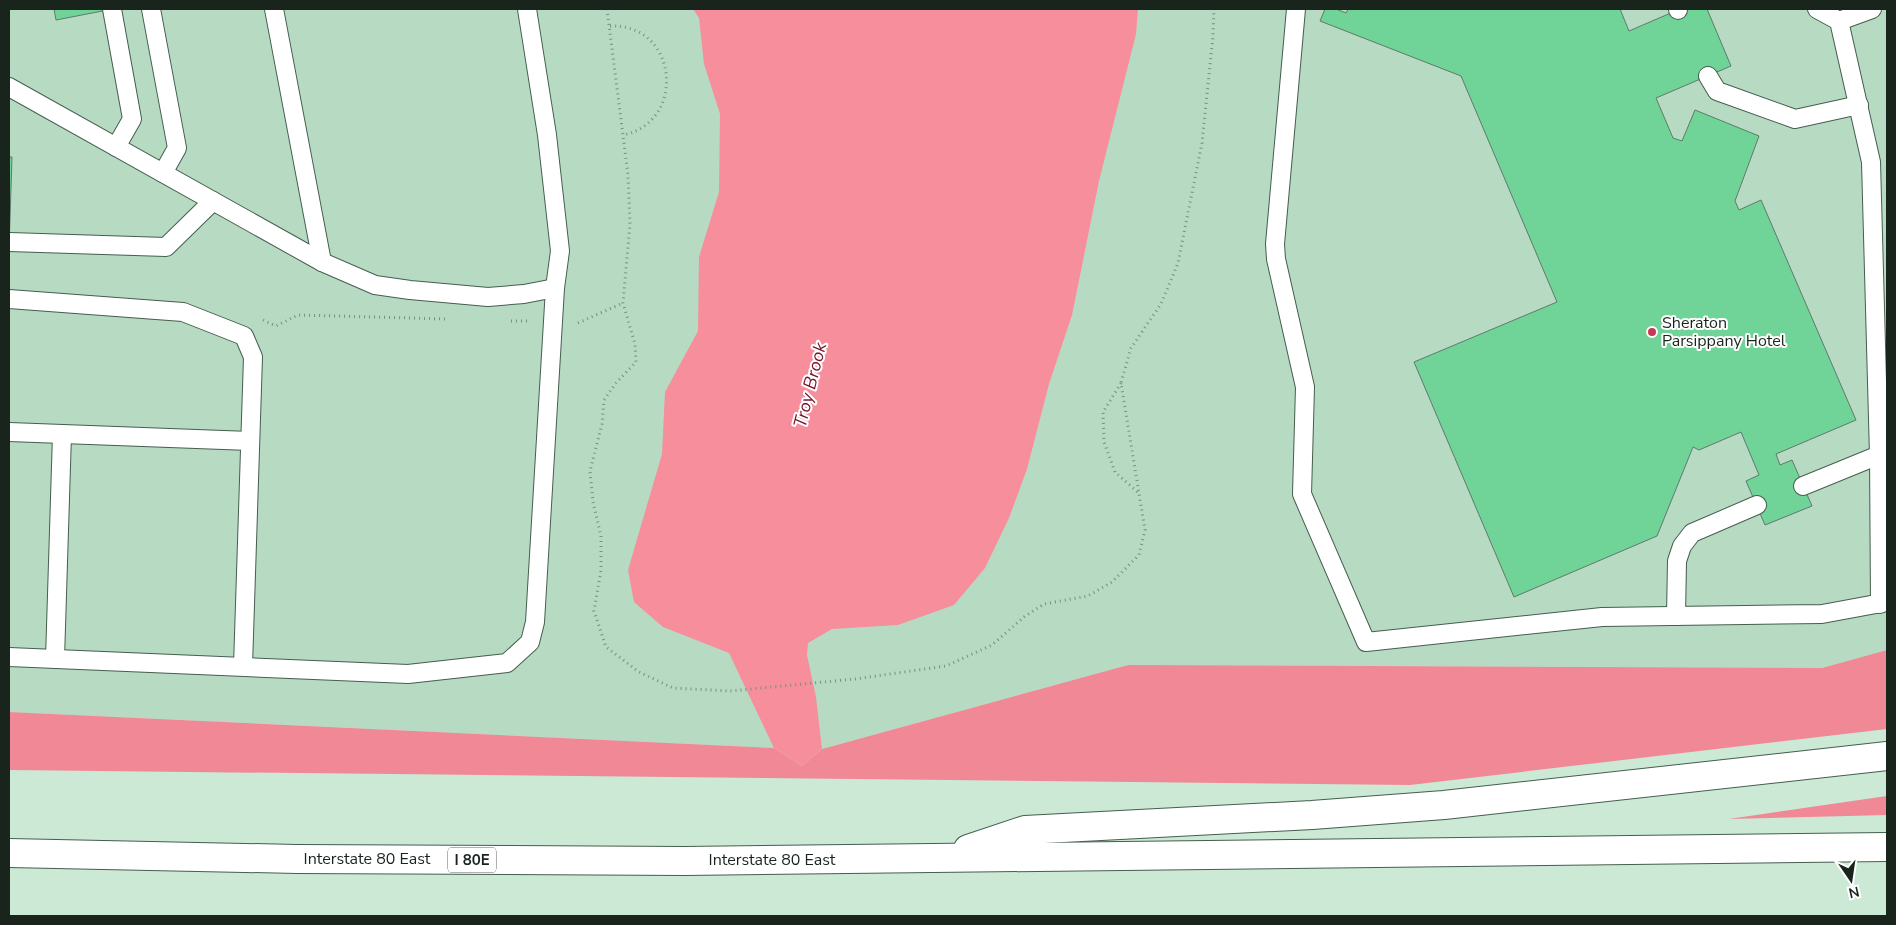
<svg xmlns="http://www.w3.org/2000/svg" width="1896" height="925" viewBox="0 0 1896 925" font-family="'Nunito Sans',sans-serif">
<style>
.built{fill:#b7dac3}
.forest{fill:#f18895}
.water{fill:#f78e9b}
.building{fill:#70d499;stroke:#607a69}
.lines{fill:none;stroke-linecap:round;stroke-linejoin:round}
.service-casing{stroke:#455e4e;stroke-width:20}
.motorway-casing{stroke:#455e4e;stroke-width:30}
.path{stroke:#7a8f81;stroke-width:3;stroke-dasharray:1 4;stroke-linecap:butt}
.service{stroke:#fff;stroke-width:18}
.motorway{stroke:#fff;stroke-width:28}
.poi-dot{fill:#c73756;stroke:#fff;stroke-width:2}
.labels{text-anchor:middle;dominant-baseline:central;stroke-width:4;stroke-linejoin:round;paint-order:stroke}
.shield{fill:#fff;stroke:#5e6661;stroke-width:1}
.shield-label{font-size:15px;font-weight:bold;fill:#19241d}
.poi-label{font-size:16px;fill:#19241d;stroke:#fff;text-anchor:start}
.street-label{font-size:16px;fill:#19241d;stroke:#fff}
.water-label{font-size:18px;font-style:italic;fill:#73162c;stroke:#fff}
</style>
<rect width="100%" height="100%" fill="#cbe9d5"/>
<path class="built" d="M9,9H1887V650L1822,668L1128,665L822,749L802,766L774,748L9,712Z"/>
<g class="forest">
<path d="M1887,650V729L1410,785L9,770V712L774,748L802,766L822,749L1128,665L1822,668Z"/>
<path d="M1887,796V815L1729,819Z"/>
</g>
<path class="water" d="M693,9H1138L1136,34L1099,181L1072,315L1049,384L1027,469L1009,518L985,568L954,605L898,625L832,629L808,643L807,655L816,697L822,749L802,766L774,748L729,653L663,627L634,602L628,570L662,454L665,392L698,331L699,257L719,192L720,114L704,64L699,18Z"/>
<g class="building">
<path d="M54,9H113L56,20Z"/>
<path d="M1325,9H1336L1346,13L1348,9H1620L1629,31L1680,9H1707L1731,66L1656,98L1673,138L1682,141L1695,110L1759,136L1735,201L1739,210L1761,200L1856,420L1776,454L1780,465L1792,460L1812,506L1765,525L1746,481L1759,475L1741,432L1699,450L1693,447L1657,536L1514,597L1414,362L1557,302L1461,76L1320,21Z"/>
<path d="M9,157H12L9,249Z"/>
</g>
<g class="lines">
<g class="service-casing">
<g id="service">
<path d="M112,9L132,119L116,147"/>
<path d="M151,9L177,148L163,173"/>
<path d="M274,9L322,262"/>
<path d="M1296,9L1275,244L1276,259L1305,387L1302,494L1366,642L1602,617L1822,614L1887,602"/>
<path d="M1678,9V10"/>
<path d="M1817,9L1839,21L1871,162L1879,455L1880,604"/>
<path d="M1839,21L1872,9"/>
<path d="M1708,76L1717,91L1795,119L1859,105"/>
<path d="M9,87L322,262L375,285L410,290L488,297L524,294L555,288"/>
<path d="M9,242L166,247L213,201"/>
<path d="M9,299L183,312L244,336L253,357L243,666"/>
<path d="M9,432L250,441"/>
<path d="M1803,486L1879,455"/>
<path d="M1676,616L1677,561L1682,546L1692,533L1757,505"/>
<path d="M9,657L408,674L507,663L530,642L535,622L555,288L560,251L547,135L527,9"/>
<path d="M55,659L62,434"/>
</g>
</g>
<g class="motorway-casing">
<g id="motorway">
<path d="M968,849L1025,830L1312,815L1444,805L1887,756"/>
<path d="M9,853L297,859L684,861L1887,847"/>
</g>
</g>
<g class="path">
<path d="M232,9V10"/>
<path d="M607,9L628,175L630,224L623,303L635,344L636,362L616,383L604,400L602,424L590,471L593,502L601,536V570L594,611L606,647L639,672L673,688L730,691L855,679L946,666L992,645L1024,617L1044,604L1088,596L1112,582L1139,555L1145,530L1121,383L1131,348L1161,304L1178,263L1202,143L1213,36L1214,9"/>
<path d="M610,26C677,23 688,120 624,135"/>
<path d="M263,320L276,326L298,315L447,319"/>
<path d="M511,321H530"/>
<path d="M578,323L623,303"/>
<path d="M1121,383L1103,412L1104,442L1115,472L1140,494"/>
</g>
<use href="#service" class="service"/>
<use href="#motorway" class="motorway"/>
</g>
<circle class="poi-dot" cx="1652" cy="332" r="5"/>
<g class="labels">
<rect class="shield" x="448" y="847.5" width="48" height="25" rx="4"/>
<g class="shield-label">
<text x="472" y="860">I 80E</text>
</g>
<g class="poi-label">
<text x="1662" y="323">Sheraton<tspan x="1662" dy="18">Parsippany Hotel</tspan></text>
</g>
<g class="street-label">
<text x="367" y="859">Interstate 80 East</text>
<text x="772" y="860">Interstate 80 East</text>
</g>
<g class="water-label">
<text transform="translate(810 385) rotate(-76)">Troy Brook</text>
</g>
</g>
<rect width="1896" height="925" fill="none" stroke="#19241d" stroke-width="20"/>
<g transform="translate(1851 880) rotate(167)" stroke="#ffffff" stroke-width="4" paint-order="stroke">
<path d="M0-4L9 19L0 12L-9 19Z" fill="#19241d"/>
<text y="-8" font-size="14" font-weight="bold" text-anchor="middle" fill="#19241d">N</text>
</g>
</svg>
